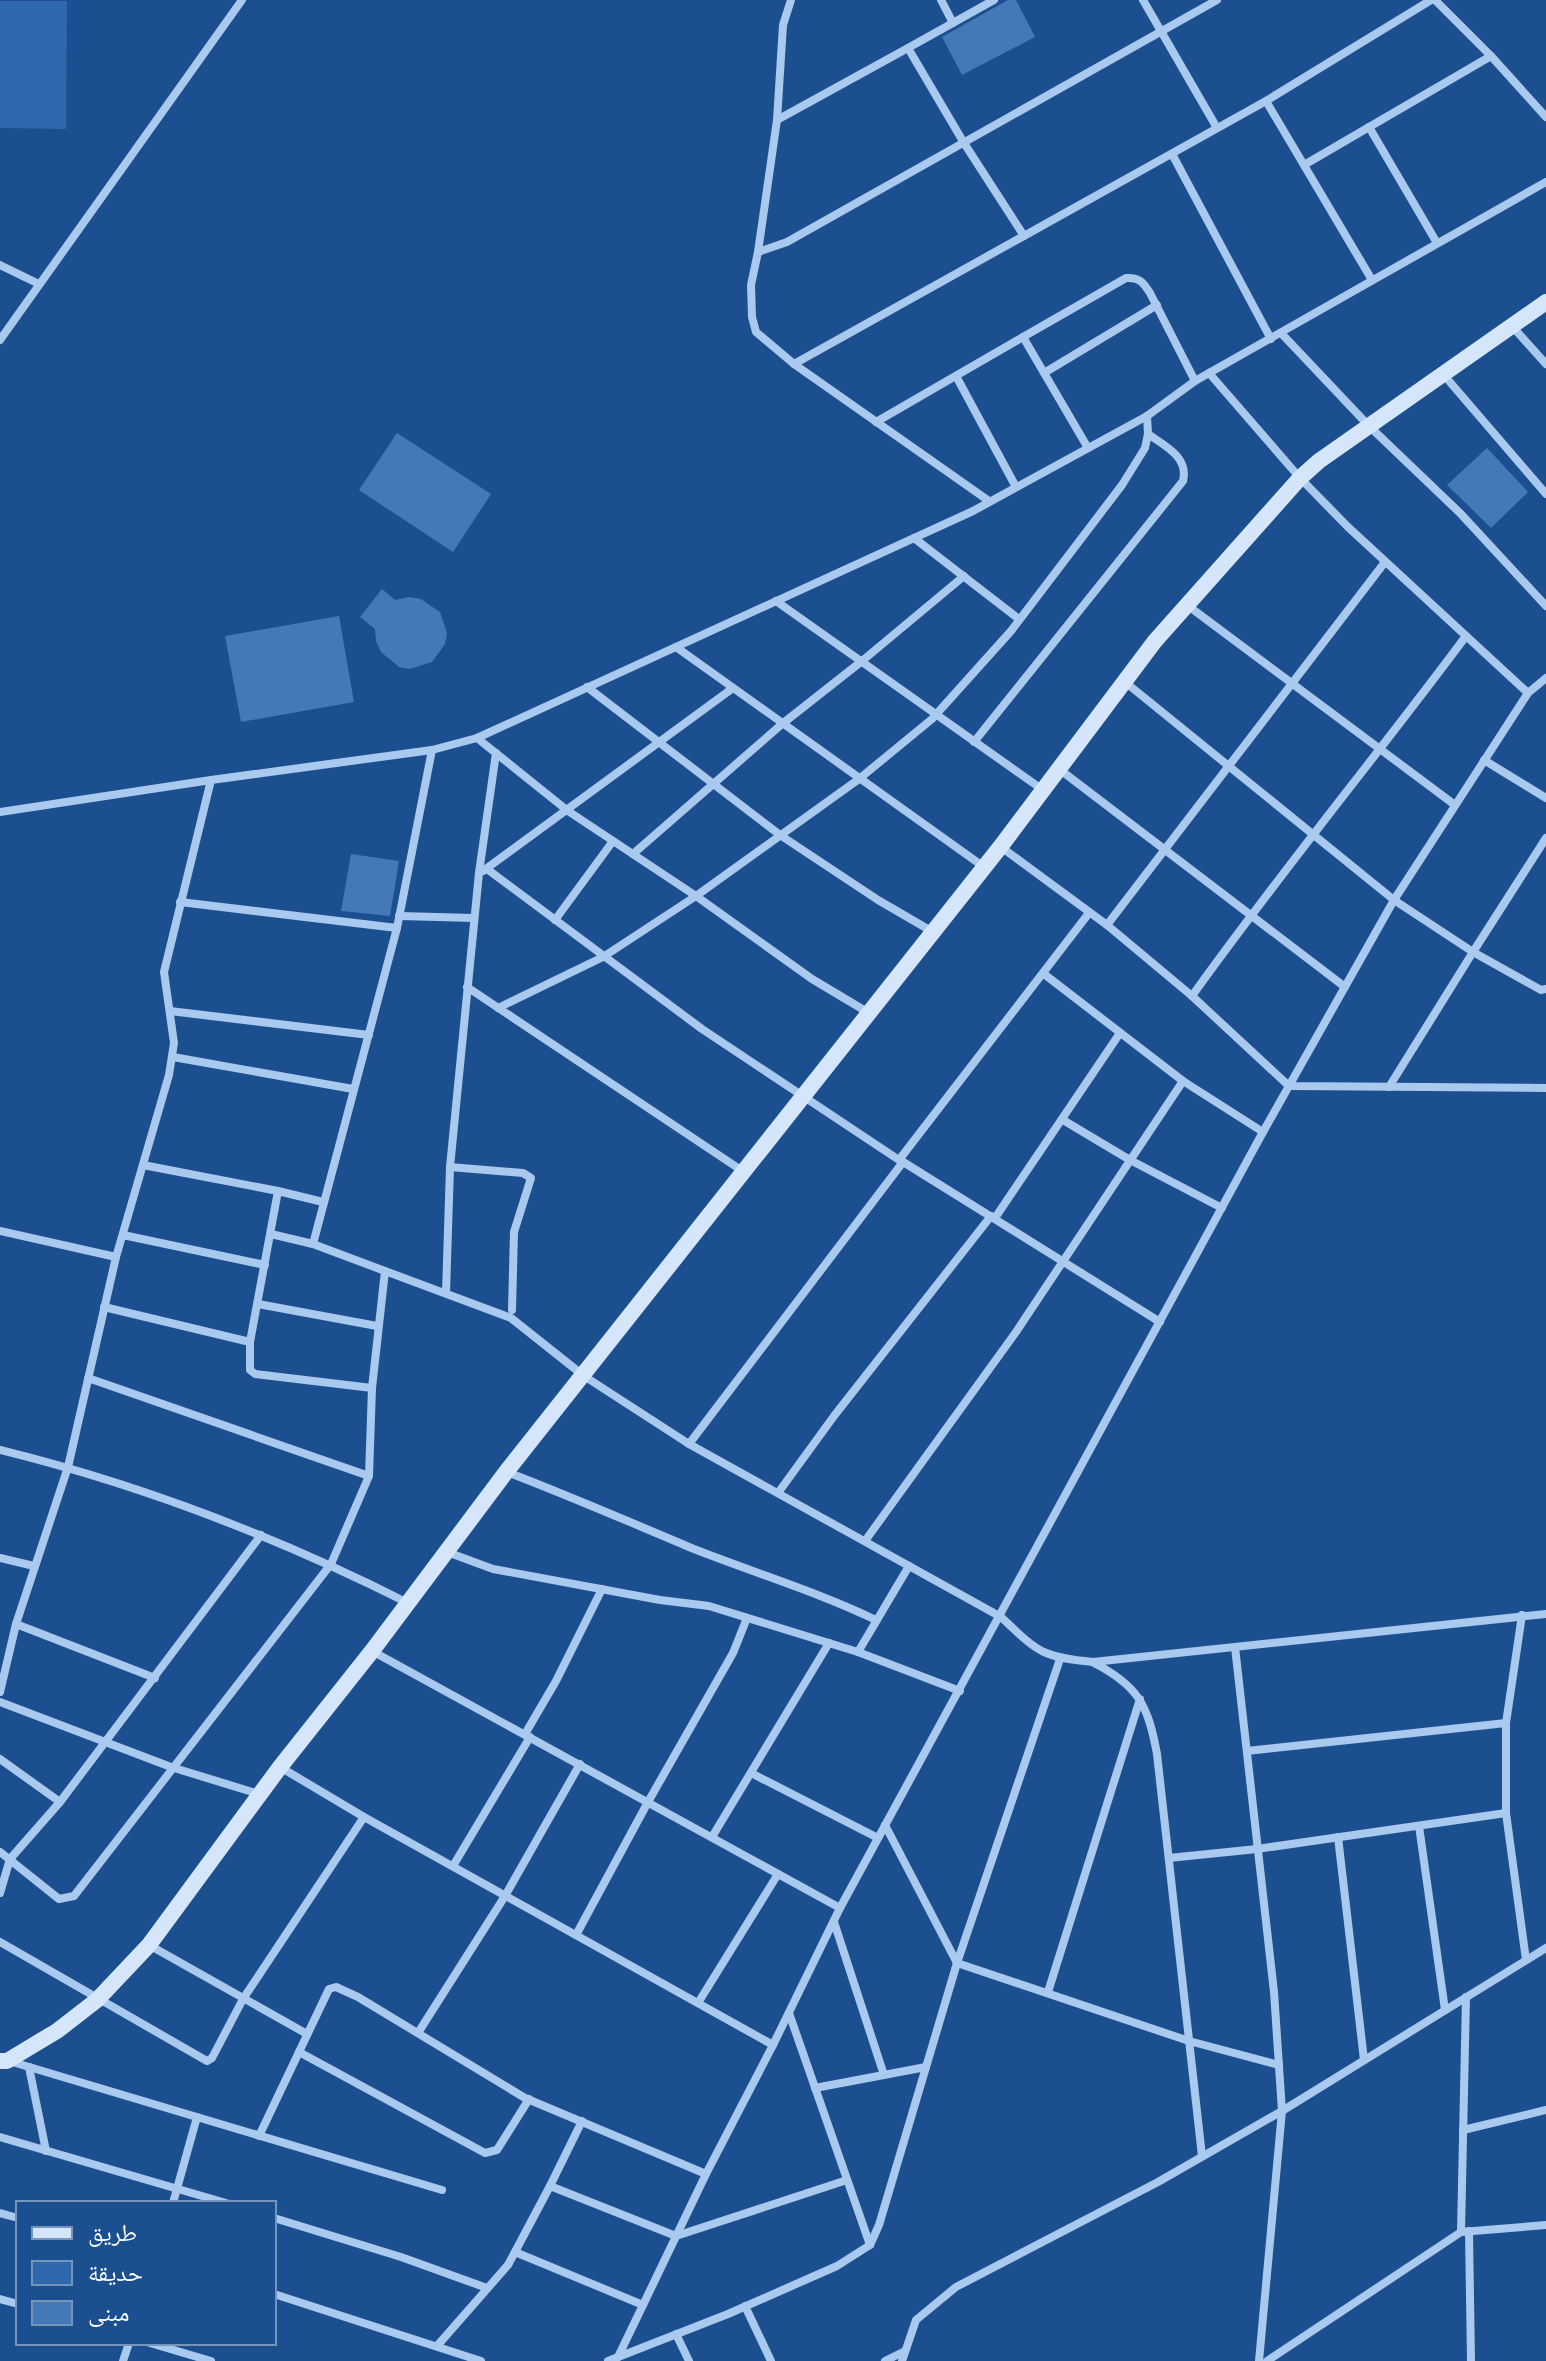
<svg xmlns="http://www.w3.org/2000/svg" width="1546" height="2361" viewBox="0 0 1546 2361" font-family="'Golos Text','Noto Naskh Arabic',sans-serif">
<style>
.green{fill:#2e69ad}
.building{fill:#4478b7}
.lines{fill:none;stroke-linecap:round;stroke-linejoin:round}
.minor{stroke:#a9c9ee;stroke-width:8}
.secondary{stroke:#d6e6fa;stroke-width:16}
</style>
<rect width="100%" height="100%" fill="#1b4f8f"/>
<path class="green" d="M0,1H67L66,129L0,128Z"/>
<g class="building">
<path d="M1008,0H1016L1035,37L962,75L942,37Z"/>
<path d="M397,433L491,494L453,552L359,490Z"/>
<path d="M1487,448L1528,492L1491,528L1447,485Z"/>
<path d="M382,589L395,600L409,597L421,599L440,612L447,633L445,644L432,662L410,669L399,667L381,652L376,641L375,629L360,617Z"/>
<path d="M339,616L354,702L241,722L225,636Z"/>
<path d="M351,854L399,861L390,916L341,911Z"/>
</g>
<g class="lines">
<g class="minor">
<path d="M941,0L953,23"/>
<path d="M994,0L908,48L964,143L1024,236"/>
<path d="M1143,0L1217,128"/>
<path d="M1435,0L1491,56L1546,117"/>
<path d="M1266,101L1372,280"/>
<path d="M777,120L783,25L791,0"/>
<path d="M1369,127L1437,243"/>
<path d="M1172,154L1271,339"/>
<path d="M1304,165L1491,56"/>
<path d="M758,252L777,120L908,48"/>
<path d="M0,265L39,284"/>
<path d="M1512,326L1546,364"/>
<path d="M1281,333L1369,426L1460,513L1546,606"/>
<path d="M0,340L242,0"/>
<path d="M794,364L1266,101L1431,0"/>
<path d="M1044,373L1157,305"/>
<path d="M1209,373L1300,478L1348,527L1528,693"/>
<path d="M1443,374L1546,494"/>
<path d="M956,376L1016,487"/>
<path d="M876,422L1023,337"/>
<path d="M1088,448L1023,337L1126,278C1139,277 1143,282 1150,293L1195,381"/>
<path d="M989,501L794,364L756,332L752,317L751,285L758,252L787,242L1217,0"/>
<path d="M914,538L1019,619"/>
<path d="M776,601L1043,790"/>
<path d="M1187,605L1455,805"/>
<path d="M676,647L984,867"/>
<path d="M1125,682L1394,900L1473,952L1389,1087"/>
<path d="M587,687L780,835L878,900L933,932"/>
<path d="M477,738L568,811L696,896L812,979L869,1013"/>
<path d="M974,742L1183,481C1189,457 1165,446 1148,434"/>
<path d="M496,753L479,873L450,1167L523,1173L531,1178L514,1232L512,1310"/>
<path d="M1484,760L1546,798"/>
<path d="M1059,769L1345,987"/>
<path d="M0,812L211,780L432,750L477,738L973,511L1147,416L1195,381L1546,182"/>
<path d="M1546,838L1473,952L1541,990L1546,989"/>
<path d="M1001,847L1107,925L1192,996L1289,1086L1546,1088"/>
<path d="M633,854L782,724L862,661L964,576"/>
<path d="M487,869L702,1029L899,1160L1089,913"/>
<path d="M483,871L733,688"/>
<path d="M180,902L397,928"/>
<path d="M399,916L474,918"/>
<path d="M555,920L613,841"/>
<path d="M1107,925L1385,562"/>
<path d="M1044,974L1183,1081L1263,1132"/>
<path d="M467,987L744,1172"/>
<path d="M1192,996C1280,873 1376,757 1466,636"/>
<path d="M498,1008L603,957L696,896L859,779L932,719L1011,631L1122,485L1145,448L1148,434L1147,416"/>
<path d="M170,1011L369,1035"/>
<path d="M173,1057L353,1089"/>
<path d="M1063,1120L1130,1160L1222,1208"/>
<path d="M900,1160L1160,1322"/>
<path d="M143,1165L278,1191L323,1202"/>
<path d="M995,1218L1120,1033"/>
<path d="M0,1231L116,1257"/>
<path d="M271,1234L313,1244"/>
<path d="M123,1235L265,1265"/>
<path d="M385,1271L313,1244L397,928L432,750"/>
<path d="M446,1293L450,1167"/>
<path d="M258,1304L377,1326"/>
<path d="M104,1307L250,1342V1370L255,1374L372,1388"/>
<path d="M250,1342L278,1191"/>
<path d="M88,1378L369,1476"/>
<path d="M689,1444L903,1162"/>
<path d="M0,1450C142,1485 277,1537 408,1603"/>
<path d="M507,1472C570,1496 632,1523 694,1549C755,1573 818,1592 876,1620"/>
<path d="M778,1493L834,1416L991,1216"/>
<path d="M865,1541L1016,1332L1183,1081"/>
<path d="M447,1552L493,1569L660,1600L709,1606L858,1652L960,1691"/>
<path d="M0,1558L34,1566"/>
<path d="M1522,1615L1506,1723V1813L1526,1960"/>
<path d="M16,1624L155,1678"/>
<path d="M1235,1647L1274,1992L1282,2111L1259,2361"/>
<path d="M372,1651L840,1908"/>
<path d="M858,1652L909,1566"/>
<path d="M1094,1663C1139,1686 1148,1706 1157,1754L1202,2156"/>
<path d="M0,1692L16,1624L68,1467L116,1257L169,1075L174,1043L164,972L211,780"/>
<path d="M0,1702L171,1767L259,1794"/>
<path d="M525,1734L556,1681L602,1589"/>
<path d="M1247,1751L1506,1723"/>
<path d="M0,1759L60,1802"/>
<path d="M280,1767L364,1817L773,2045"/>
<path d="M751,1773L878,1838"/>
<path d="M885,1825L957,1963L1189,2041L1279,2065"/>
<path d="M1419,1826L1445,2010"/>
<path d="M712,1837L829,1643"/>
<path d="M1338,1837L1364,2060"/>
<path d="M0,1852L59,1899L74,1896L331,1564L369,1476L372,1388L385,1271L511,1318L584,1376L689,1444L1001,1617C1038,1652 1041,1657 1093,1662L1546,1614"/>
<path d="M1169,1858L1257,1849L1506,1813"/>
<path d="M453,1866L530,1737"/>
<path d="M0,1893L10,1859L60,1802L261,1535"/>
<path d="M834,1922L884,2075"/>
<path d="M576,1935L648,1802L733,1653L747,1618"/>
<path d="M0,1942L207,2061L212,2058L243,1999L364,1817"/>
<path d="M149,1945L307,2034"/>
<path d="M1048,1992L1140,1699"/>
<path d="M698,2003L778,1874"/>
<path d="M789,2013L870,2245"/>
<path d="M418,2033L505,1896L580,1764"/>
<path d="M299,2052L485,2153L497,2150L529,2099"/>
<path d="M9,2061L442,2190"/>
<path d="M29,2067L46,2151"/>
<path d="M815,2088L926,2067"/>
<path d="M1463,2130L1546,2110"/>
<path d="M259,2136L329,1989L336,1987L358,1997L525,2098L706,2174"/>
<path d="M0,2137L226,2203"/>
<path d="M550,2186L582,2121"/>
<path d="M173,2203L197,2117"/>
<path d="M0,2213L18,2218"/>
<path d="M274,2218L401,2257L487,2288"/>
<path d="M1469,2231L1471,2361"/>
<path d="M1461,2232L1466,1997"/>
<path d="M515,2252L643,2305"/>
<path d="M274,2294L481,2361"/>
<path d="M0,2299L18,2304"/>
<path d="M745,2306L771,2361"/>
<path d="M676,2334L689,2361"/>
<path d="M150,2343L211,2361"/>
<path d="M437,2346L508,2265L550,2186L676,2236L847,2180"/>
<path d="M618,2357L706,2174L773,2045L840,1908L1263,1132L1394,900L1528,693L1546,678"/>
<path d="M123,2361L129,2343"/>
<path d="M608,2361L728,2314L837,2266L870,2245L879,2225L957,1963L1060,1659"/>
<path d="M885,2361L905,2351"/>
<path d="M902,2361L916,2320L956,2287L1158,2182L1282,2111L1546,1948"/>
<path d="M1267,2361L1461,2232L1546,2225"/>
</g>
<path class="secondary" d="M0,2061H7L57,2031L97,2000L149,1945L280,1767L372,1651L506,1472L1001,846L1155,641L1300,478L1319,461L1546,302"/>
</g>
<rect x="16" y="2201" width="260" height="144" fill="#1b4f8f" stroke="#7695bc" stroke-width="2"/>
<rect x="32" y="2227" width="40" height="12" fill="#d6e6fa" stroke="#7695bc" stroke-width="2"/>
<text x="88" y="2241" font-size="24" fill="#ffffff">طريق</text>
<rect x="32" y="2261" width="40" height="24" fill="#2e69ad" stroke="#7695bc" stroke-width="2"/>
<text x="88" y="2281" font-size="24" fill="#ffffff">حديقة</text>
<rect x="32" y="2301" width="40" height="24" fill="#4478b7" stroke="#7695bc" stroke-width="2"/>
<text x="88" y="2321" font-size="24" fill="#ffffff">مبنى</text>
</svg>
